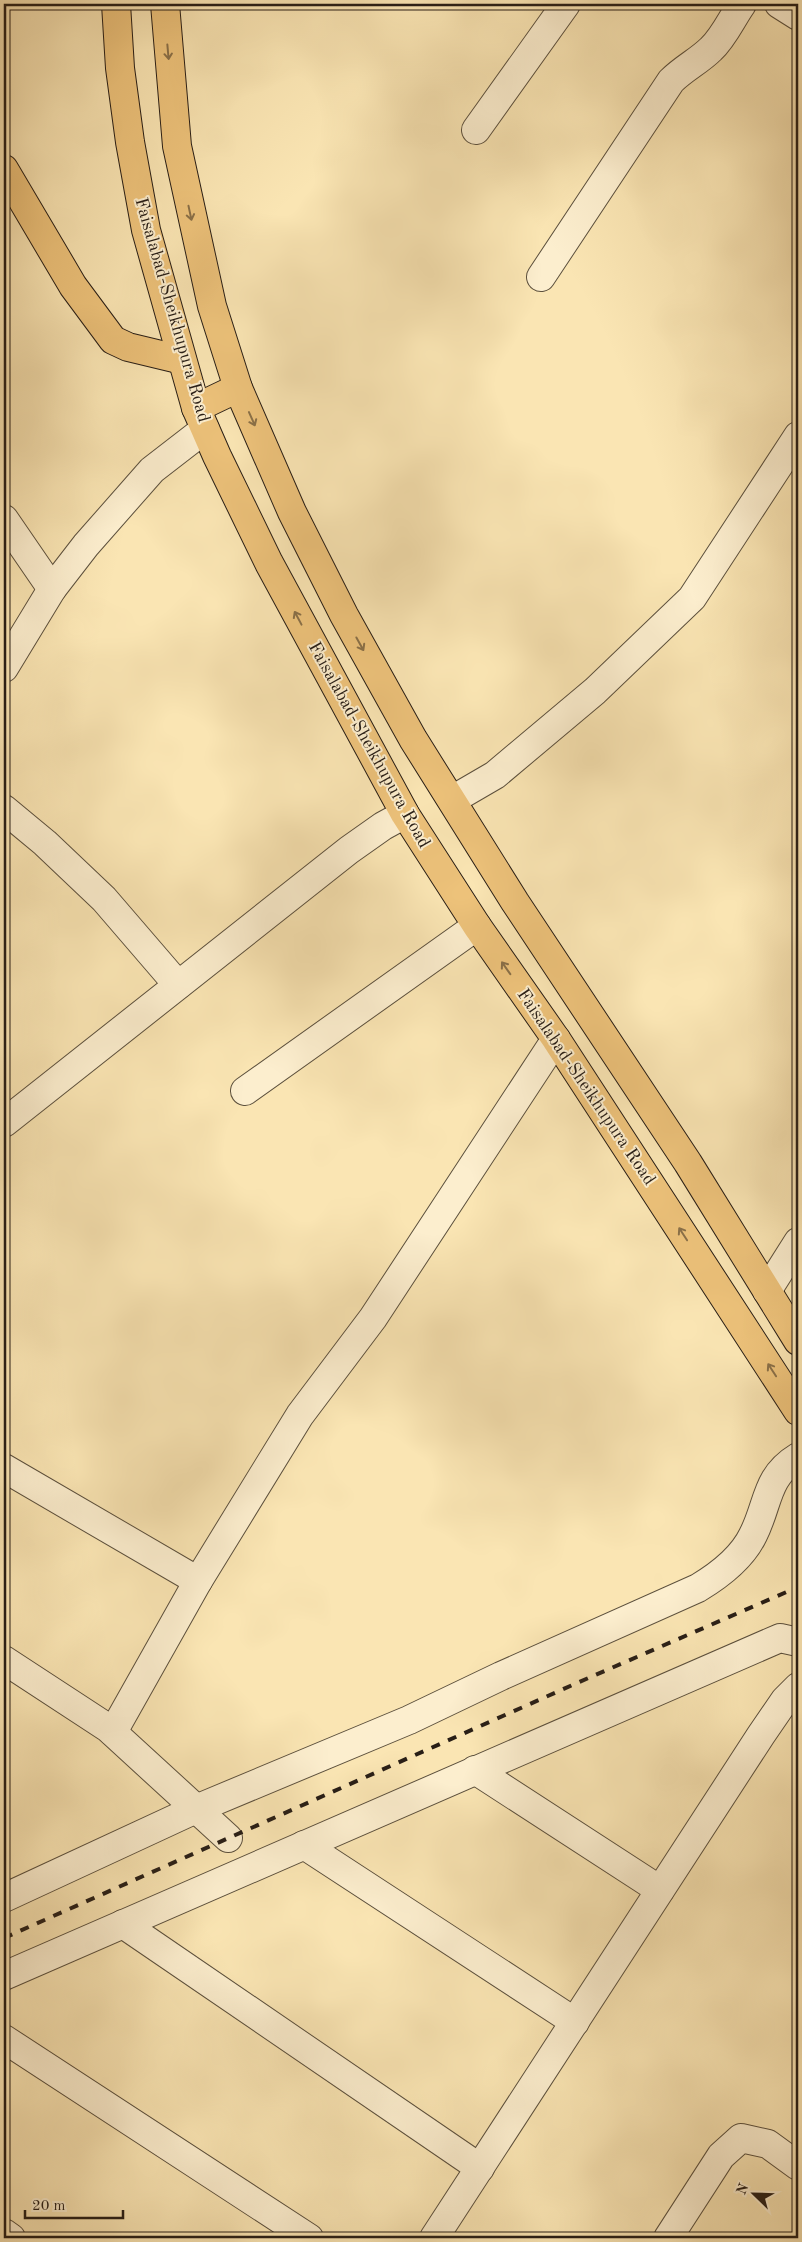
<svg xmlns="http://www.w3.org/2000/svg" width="802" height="2242" viewBox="0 0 802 2242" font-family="'Old Standard TT',serif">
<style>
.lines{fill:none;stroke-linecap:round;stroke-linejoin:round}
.minor-casing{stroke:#5c503d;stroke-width:30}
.major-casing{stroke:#281e16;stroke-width:30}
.highway-casing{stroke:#281e16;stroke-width:30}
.minor{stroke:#fceece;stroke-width:28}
.major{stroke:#edc27a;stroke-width:28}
.highway{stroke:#edc27a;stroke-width:28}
.rail{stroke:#281e16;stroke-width:4;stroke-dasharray:9 9;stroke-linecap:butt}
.oneway{stroke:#8a7048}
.labels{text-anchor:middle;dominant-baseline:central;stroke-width:4;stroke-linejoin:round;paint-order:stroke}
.street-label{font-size:18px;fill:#281e16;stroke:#fceece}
</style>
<rect width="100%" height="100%" fill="#fae5b3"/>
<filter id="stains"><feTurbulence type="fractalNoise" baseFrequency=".004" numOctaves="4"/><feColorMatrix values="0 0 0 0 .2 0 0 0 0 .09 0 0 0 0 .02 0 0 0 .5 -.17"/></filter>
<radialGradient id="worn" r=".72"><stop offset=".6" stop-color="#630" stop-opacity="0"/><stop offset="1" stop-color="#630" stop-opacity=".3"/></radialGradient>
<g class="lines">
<g class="minor-casing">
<g id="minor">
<path d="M779,4L798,16"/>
<path d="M476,130L566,4"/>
<path d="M541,277L671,81C684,68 699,61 711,49C724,37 732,18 742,4"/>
<path d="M4,519L52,589"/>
<path d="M4,668L52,589L86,545L152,470L205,429"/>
<path d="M452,800L495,775L595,691L692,598L798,436"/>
<path d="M4,809L45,843L104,899L178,985"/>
<path d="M245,1091L477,926"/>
<path d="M4,1123L349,850L383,826L405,814"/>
<path d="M767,1291L798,1242"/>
<path d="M4,1468L198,1581"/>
<path d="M4,1660L108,1728L228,1838"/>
<path d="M113,1732L198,1581L300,1415L373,1318L556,1039"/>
<path d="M475,1770L660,1890"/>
<path d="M304,1845L575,2022"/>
<path d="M4,1898L196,1809L409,1720L501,1676L698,1588C718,1576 742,1558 753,1535C769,1504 765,1477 798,1457"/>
<path d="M123,1924L480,2168"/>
<path d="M4,1976L780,1638L798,1642"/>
<path d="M4,2039L309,2238"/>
<path d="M4,2233L11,2238"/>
<path d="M434,2238L761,1735L785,1700L798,1687"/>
<path d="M668,2238L721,2156L741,2138L768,2144L798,2166"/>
</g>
</g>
<g class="major-casing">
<path id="major" d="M4,169L73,286L113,340L128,347L182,360"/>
</g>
<g class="highway-casing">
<g id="highway">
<path d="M116,4L120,68L130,142L146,230L196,408L217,456L269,563L405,814L477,926L556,1039L798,1411"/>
<path d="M165,4L177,146L212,306L238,388L292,512L344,615L413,739L515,902L688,1163L798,1341"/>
<path d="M196,408L238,388"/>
</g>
</g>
<use href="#minor" class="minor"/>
<use href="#major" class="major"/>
<use href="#highway" class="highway"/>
<path class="rail" d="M4,1938L577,1683L798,1587"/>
</g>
<defs><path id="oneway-shaft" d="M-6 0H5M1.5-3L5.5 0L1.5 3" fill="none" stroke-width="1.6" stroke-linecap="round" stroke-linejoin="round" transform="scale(1.25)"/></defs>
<g class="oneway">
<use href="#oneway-shaft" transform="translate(168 52) rotate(85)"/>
<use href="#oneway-shaft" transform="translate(190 213) rotate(78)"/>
<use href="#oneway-shaft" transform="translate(252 419) rotate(66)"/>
<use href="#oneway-shaft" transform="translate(298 618) rotate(-118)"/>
<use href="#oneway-shaft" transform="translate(360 644) rotate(61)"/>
<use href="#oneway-shaft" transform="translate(506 968) rotate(-125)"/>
<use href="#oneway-shaft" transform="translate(683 1234) rotate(-123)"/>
<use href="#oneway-shaft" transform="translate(772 1370) rotate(-123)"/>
</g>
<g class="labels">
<g class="street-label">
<text transform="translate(172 310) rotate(74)">Faisalabad-Sheikhupura Road</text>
<text transform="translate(369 745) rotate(61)">Faisalabad-Sheikhupura Road</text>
<text transform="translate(586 1087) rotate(56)">Faisalabad-Sheikhupura Road</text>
</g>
</g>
<rect width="802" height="2242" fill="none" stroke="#fae5b3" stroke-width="20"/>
<rect x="5" y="5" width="792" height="2232" fill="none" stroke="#281e16" stroke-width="2.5"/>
<rect x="10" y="10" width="782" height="2222" fill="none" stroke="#281e16"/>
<g transform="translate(754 2194) rotate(293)" stroke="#fceece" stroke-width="4" paint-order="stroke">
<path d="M0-4L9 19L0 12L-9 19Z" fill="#281e16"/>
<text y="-8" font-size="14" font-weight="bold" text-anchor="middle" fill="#281e16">N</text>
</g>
<path d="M25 2210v8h98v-8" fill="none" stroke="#281e16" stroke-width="2.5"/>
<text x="32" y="2210" font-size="15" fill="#281e16" stroke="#fceece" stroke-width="4" paint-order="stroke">20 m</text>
<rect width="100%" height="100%" filter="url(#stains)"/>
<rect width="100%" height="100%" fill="url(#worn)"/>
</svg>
